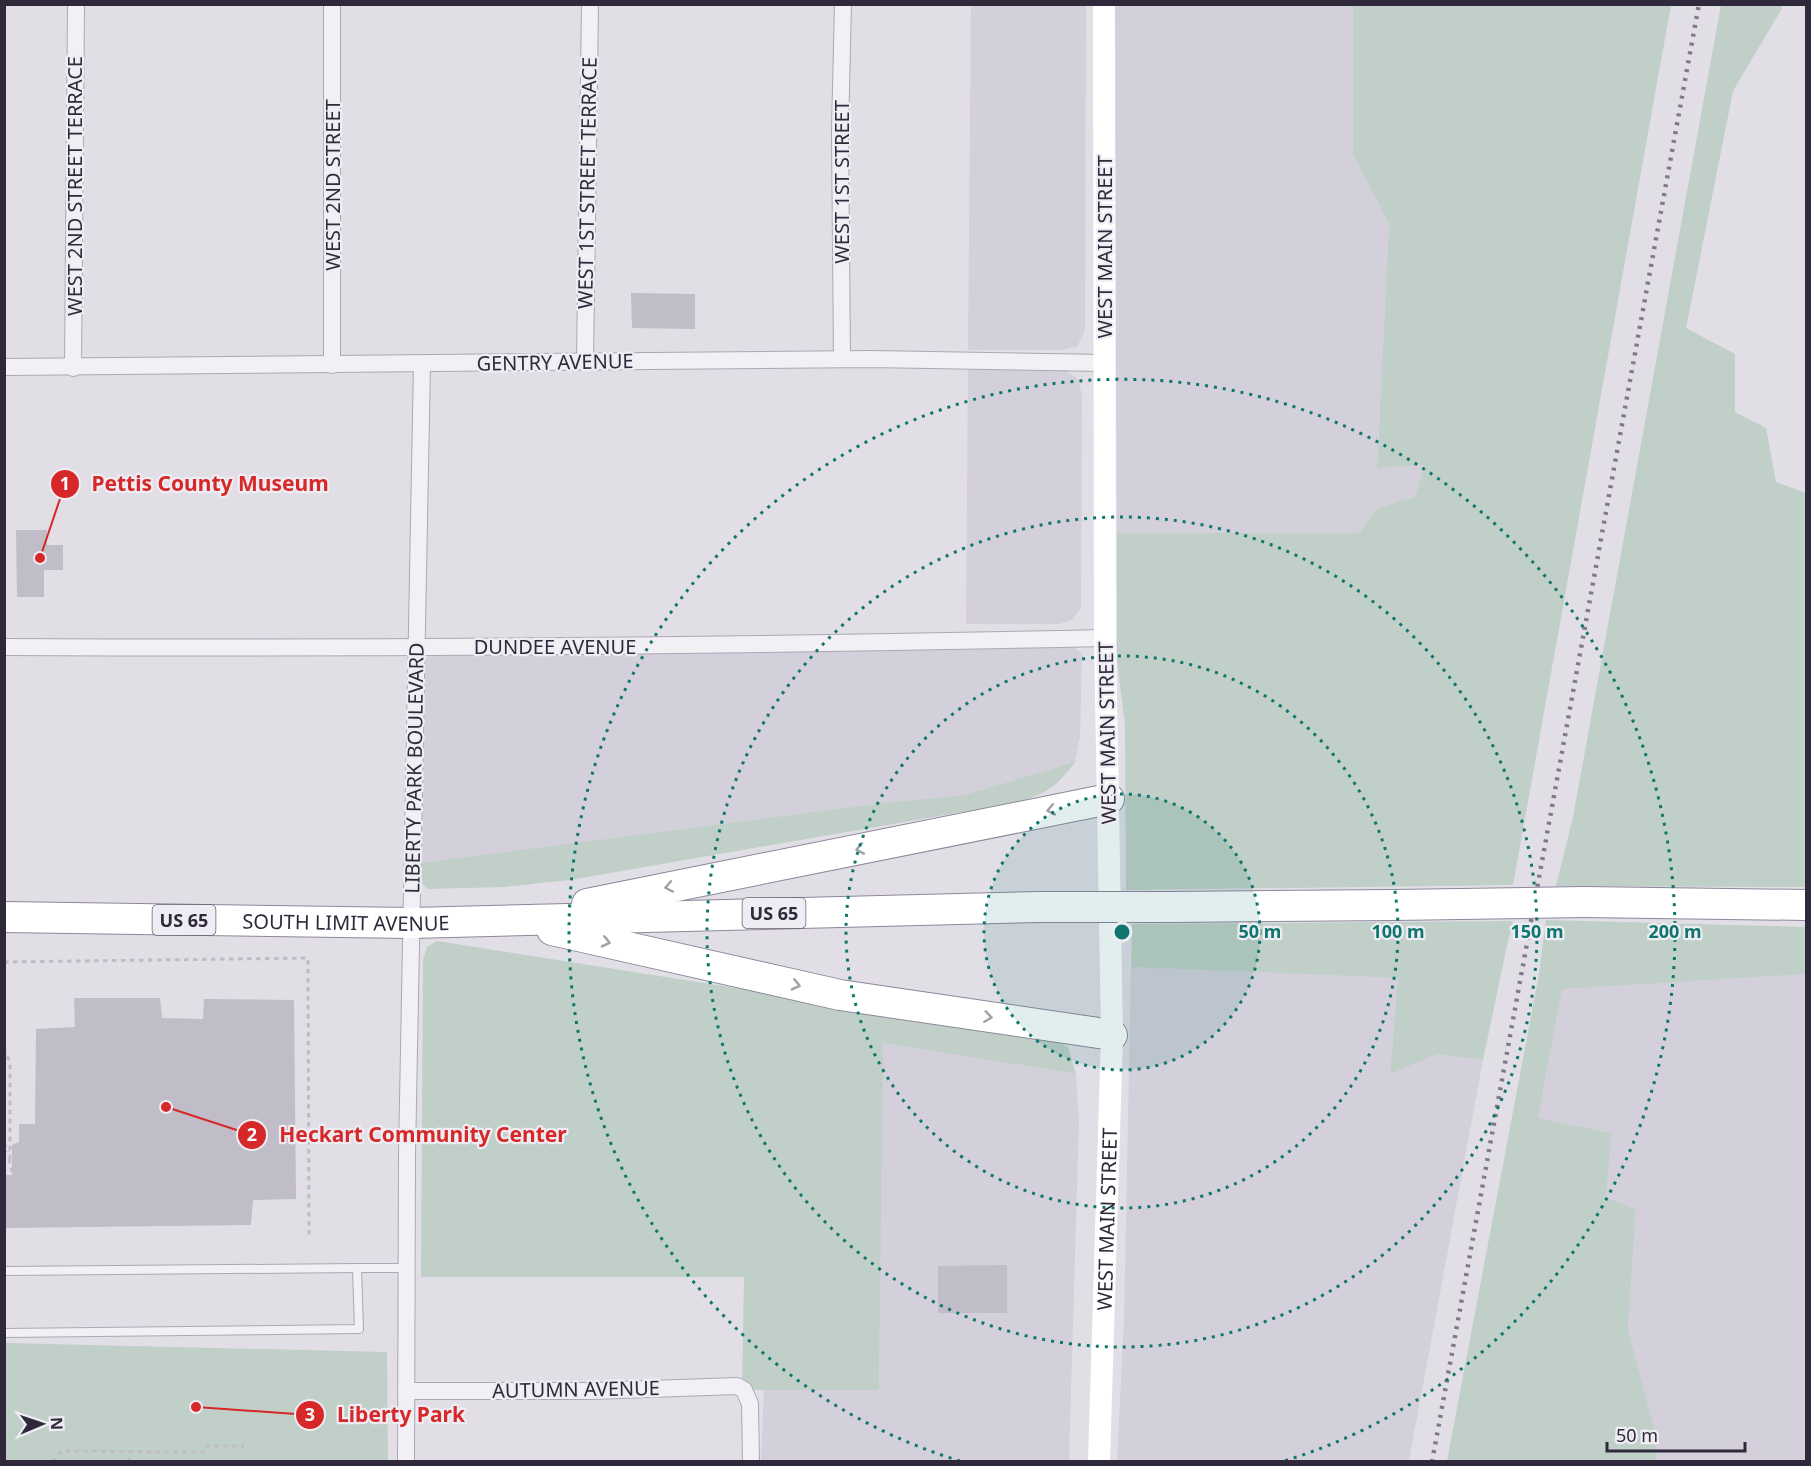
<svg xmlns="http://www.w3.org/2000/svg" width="1811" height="1466" viewBox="0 0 1811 1466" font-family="'Noto Sans',sans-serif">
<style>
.built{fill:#d4d0db}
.green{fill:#c0cfc7}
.building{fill:#c0bcc8}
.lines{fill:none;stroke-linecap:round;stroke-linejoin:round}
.lane-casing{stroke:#aca8b3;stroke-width:10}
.street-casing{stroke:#aca8b3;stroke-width:18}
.highway-casing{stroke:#8e879b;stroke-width:32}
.path{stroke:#c0bcc5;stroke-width:3;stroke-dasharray:4.5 4.5;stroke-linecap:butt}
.lane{stroke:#f2f0f5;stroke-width:8}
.street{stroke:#f2f0f5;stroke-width:16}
.secondary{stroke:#fff;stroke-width:22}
.highway{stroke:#fff;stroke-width:30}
.rail{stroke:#80798e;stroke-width:4.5;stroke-dasharray:3 6;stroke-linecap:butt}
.highway-bridge-casing{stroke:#8e879b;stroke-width:32;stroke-linecap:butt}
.highway-bridge{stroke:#fff;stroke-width:30}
.oneway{stroke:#a29fa7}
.ring{fill:none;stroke:#0f766e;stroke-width:3;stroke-dasharray:3 6}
.labels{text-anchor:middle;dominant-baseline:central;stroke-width:4.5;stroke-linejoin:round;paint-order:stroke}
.shield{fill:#efedf4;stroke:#696472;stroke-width:1.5}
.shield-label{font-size:18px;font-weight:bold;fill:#30293b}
.street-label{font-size:20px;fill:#30293b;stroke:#efedf4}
.centre{fill:#0f766e;stroke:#efedf4;stroke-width:3}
.ring-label{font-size:18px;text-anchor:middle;font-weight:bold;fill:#0f766e;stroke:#efedf4;stroke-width:4.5;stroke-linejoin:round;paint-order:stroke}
.leader{fill:none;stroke:#d62828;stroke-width:2}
.callout-dot{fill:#d62828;stroke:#efedf4;stroke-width:2}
.mark-label{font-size:18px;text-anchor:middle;font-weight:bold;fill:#fff}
.callout-label{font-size:21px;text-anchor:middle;font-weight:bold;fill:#d62828;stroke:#efedf4;stroke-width:4.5;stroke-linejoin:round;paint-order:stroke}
</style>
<rect width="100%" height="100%" fill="#e1dee6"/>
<g class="built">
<path d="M971,5H1086L1085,330L1077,347L1060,350H968Z"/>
<path d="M1114,5H1353V154L1389,224L1377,468L1424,464L1415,497L1377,508L1359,533H1117Z"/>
<path d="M968,369L1066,371L1078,379L1082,396L1081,608L1072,620L1059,624H966Z"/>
<path d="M1072,645L1082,654L1080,737L1075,762L964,795L883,803L419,863L423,660L437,650Z"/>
<path d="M1131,967L1398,978L1390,1073L1437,1054L1483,1060L1409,1461L1117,1462L1124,1319Z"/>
<path d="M1806,974V1461H1657L1654,1428L1628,1329L1636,1209L1606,1199L1610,1133L1538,1118L1562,988Z"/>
<path d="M882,1043L1076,1074L1079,1121L1069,1461L761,1462L764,1390H879Z"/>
</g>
<g class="green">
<path d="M1353,5H1671L1513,885L1126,890L1125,725L1117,661V533H1359L1377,508L1415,497L1424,465L1377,468L1389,224L1353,154Z"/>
<path d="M1721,5H1782L1781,10L1733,91L1686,328L1735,354V412L1766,428L1776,482L1806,493V887L1556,886L1573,817Z"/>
<path d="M1075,762C1056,787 1049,792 1019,802L570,880L504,887L427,889L419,879V863L883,803L964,795Z"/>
<path d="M1546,920L1806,927V974L1562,989L1538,1118L1611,1133L1606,1198L1636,1209L1628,1329L1654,1428L1657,1461H1447L1539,974Z"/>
<path d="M1513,921L1506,950L1483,1060L1437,1054L1390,1074L1398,978L1131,967L1132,924Z"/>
<path d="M437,941L1047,1037L1068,1047L1076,1074L883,1043L879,1390H742L744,1277H421L423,960L427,947Z"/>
<path d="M5,1343L387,1352L388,1461H5Z"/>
</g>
<g class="building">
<path d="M631,293L695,294V329L632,328Z"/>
<path d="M16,530H47V545H63V570H44V597H17Z"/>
<path d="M74,998H160L162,1018L203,1019L204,999L294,1000L296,1199L253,1200L251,1225L4,1228V1175H12V1145L19,1142V1124H35L36,1029L75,1027Z"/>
<path d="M1007,1265V1313H938V1266Z"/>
</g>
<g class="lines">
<g class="lane-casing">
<g id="lane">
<path d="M4,1271L357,1268"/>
<path d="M4,1333L359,1329L357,1268H407"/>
</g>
</g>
<g class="street-casing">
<g id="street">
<path d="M332,4V365"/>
<path d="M842,359L840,131L843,4"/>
<path d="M585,362L590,4"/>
<path d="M4,367L871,359L1105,363"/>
<path d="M73,368L76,4"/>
<path d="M4,647C372,649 738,646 1105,638"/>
<path d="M406,1391H591L737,1386L744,1390L750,1404L751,1462"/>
<path d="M406,1462L407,1155L422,363"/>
</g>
</g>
<g class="highway-casing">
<g id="highway">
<path d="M1584,902L1806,905"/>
<path d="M587,904L1109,799"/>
<path d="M1171,907L1394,905"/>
<path id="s2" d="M4,917L411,923L1040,907"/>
<path d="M552,930L840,995L1112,1035"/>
</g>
</g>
<g class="path">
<path d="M4,962L308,958L309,1238"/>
<path d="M4,1048L10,1063V1160"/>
<path d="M4,1143L8,1152"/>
<path d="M9,1159L12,1172"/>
<path d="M53,1462L61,1451L203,1452L205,1446H244"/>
<path d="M129,1462V1452"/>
</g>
<use href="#lane" class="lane"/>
<use href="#street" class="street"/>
<path class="secondary" id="s1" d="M1099,1462L1112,1035L1105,638L1104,4"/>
<use href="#highway" class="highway"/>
<path class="rail" d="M1432,1462L1699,4"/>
<g class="highway-bridge-casing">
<g id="highway-bridge">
<path d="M1394,905L1584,902"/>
<path d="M1040,907H1171"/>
</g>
</g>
<use href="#highway-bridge" class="highway-bridge"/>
</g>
<defs><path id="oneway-chevron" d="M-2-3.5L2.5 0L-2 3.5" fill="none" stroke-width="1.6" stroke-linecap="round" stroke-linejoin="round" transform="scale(1.5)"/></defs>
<g class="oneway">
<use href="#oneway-chevron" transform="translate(1051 810) rotate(169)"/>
<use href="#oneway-chevron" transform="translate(860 849) rotate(169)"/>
<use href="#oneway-chevron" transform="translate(669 887) rotate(169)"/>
<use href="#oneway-chevron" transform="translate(606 942) rotate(13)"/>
<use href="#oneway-chevron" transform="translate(796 985) rotate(13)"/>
<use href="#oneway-chevron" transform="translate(988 1017) rotate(8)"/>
</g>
<circle cx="1122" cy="932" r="138" fill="#0f766e" fill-opacity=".12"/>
<g class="ring">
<circle cx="1122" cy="932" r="138"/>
<circle cx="1122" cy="932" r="276"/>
<circle cx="1122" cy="932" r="415"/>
<path d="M960 1461A553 553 0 1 1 1284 1461"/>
</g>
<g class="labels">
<g class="shield">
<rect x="742.5" y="898" width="63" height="30" rx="4.5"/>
<rect x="152.5" y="905" width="63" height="30" rx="4.5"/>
</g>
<g class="shield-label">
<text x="774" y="913">US 65</text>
<text x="184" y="920">US 65</text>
</g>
<g class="street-label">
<text transform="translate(841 182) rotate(-90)">WEST 1ST STREET</text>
<text transform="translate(587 183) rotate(-89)">WEST 1ST STREET TERRACE</text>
<text transform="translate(332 185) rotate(-90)">WEST 2ND STREET</text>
<text transform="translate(74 186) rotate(-90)">WEST 2ND STREET TERRACE</text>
<text transform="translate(1104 247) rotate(-90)">WEST MAIN STREET</text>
<text transform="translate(555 362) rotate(-1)">GENTRY AVENUE</text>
<text x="555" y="646">DUNDEE AVENUE</text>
<text transform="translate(1107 733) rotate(-91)">WEST MAIN STREET</text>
<text transform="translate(414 768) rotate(-89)">LIBERTY PARK BOULEVARD</text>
<text stroke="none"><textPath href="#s2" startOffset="342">SOUTH LIMIT AVENUE</textPath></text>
<text stroke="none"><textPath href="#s1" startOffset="243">WEST MAIN STREET</textPath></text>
<text transform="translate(576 1389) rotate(-1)">AUTUMN AVENUE</text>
</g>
</g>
<circle cx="1122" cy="932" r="9" class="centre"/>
<g class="ring-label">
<text x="1260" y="938">50 m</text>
<text x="1398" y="938">100 m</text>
<text x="1537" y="938">150 m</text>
<text x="1675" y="938">200 m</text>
</g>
<path class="leader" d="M40 558L65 484M166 1107L252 1135M196 1407L310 1415"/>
<g class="callout-dot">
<circle cx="40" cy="558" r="6"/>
<circle cx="166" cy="1107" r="6"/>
<circle cx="196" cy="1407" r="6"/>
<circle cx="65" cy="484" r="15"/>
<circle cx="252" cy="1135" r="15"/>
<circle cx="310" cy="1415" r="15"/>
</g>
<g class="mark-label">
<text x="65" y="490">1</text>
<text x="252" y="1141">2</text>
<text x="310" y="1421">3</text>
</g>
<g class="callout-label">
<text x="210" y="491">Pettis County Museum</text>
<text x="423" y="1142">Heckart Community Center</text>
<text x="401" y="1422">Liberty Park</text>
</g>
<rect width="1811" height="1466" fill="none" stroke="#30293b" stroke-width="12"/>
<g transform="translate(42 1424) rotate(88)" stroke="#efedf4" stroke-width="4.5" paint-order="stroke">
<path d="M0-4.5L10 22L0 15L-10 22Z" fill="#30293b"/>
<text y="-9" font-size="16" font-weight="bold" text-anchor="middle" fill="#30293b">N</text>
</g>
<path d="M1607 1442v9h138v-9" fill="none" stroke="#30293b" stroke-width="3"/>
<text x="1616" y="1442" font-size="18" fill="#30293b" stroke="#efedf4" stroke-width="4.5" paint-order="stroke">50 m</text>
</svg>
